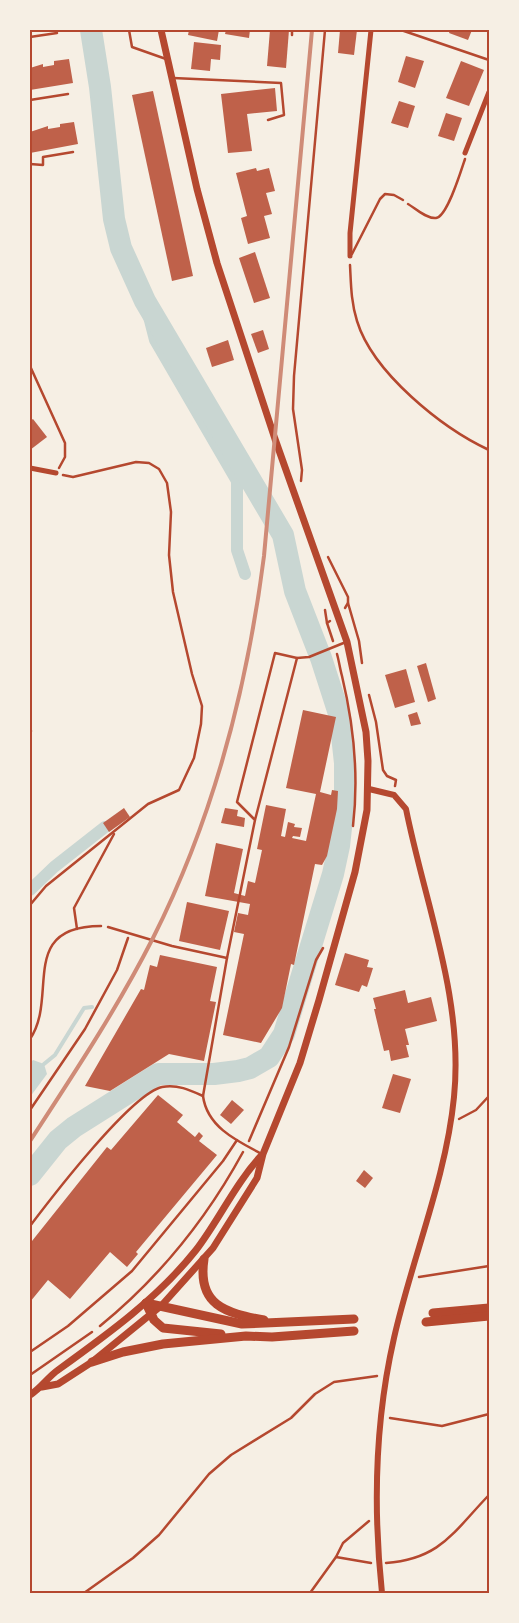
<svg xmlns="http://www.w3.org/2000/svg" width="519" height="1623" viewBox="0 0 519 1623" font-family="Overpass,sans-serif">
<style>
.water{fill:#c9d6d2}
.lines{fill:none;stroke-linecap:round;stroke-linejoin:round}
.stream{stroke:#c9d6d2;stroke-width:4}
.canal{stroke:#c9d6d2;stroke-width:12}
.river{stroke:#c9d6d2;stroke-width:22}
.building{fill:#bf614a}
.path{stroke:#b5482f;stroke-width:2.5}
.service{stroke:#b5482f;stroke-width:2.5}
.minor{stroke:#b5482f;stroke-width:5}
.tertiary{stroke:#b5482f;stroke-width:6}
.secondary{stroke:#b5482f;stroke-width:7}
.trunk{stroke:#b5482f;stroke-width:9}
.rail{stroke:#cf8b77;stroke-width:4}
.neatline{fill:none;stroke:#b5482f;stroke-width:2}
</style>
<rect width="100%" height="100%" fill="#f6efe4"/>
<path class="water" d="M33,1060L44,1064L47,1074L30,1097V1063Z"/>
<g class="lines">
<g class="stream">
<path d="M44,1064L55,1055L84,1008L92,1007"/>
<path d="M173,1067L174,1073"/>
</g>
<g class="canal">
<path d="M145,301L155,340L237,481V550L245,574"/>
<path d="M30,890L54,867L105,827"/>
</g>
<path class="river" d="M30,1175L58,1140L74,1127L158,1074H214L238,1071L250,1068L269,1057L284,1034L333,874L339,846L345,791V763L340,717L321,658L295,591L283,535L145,301L121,248L114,219L100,87L91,30"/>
</g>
<g class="building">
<path d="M189,30H219L217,41L188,35Z"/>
<path d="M226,30H250L249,38L225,34Z"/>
<path d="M270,30H289L286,68L267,66Z"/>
<path d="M340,30H357L354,55L338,53Z"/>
<path d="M450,30H472L468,40L449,33Z"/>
<path d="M194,42L221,45L220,60L211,59L210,71L191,69Z"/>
<path d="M406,56L424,61L415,88L398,82Z"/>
<path d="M69,59L73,83L30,90V68L43,64V67L54,65V61Z"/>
<path d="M461,61L484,70L469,106L446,98Z"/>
<path d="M275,88L277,111L247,114L252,151L228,153L221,94Z"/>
<path d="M153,91L193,276L172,281L132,95Z"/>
<path d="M399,101L415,106L408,128L391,123Z"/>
<path d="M446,113L462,118L454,141L438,136Z"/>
<path d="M74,122L78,144L30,153V132L48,126V129L60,127V124Z"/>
<path d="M256,168L257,171L269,168L275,191L266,193L272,214L264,216L270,238L248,244L241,218L247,216L236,173Z"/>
<path d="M255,252L270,298L254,303L239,258Z"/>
<path d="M263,330L269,349L258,353L251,334Z"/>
<path d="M228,340L234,360L212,367L206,348Z"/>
<path d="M33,419L47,437L30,450V421Z"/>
<path d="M426,663L436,699L428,702L417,666Z"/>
<path d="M406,669L415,702L395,708L385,675Z"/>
<path d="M303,710L336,717L320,792L331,795L332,790L338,791L337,809L327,856L322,865L315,864L294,965L291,964L282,1008L261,1043L223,1035L244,934L234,932L238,913L248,915L250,904L205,896L216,843L243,849L234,893L245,896L248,881L255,883L262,850L257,849L266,805L286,809L281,836L285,837L288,822L295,824L294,827L302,828L300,837L293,836L292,838L306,841L316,794L286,788Z"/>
<path d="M417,712L421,724L411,726L408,715Z"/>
<path d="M124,808L130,817L109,832L103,823Z"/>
<path d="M225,808L238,810L237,816L245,818L244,827L221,823Z"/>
<path d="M187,902L229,911L220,950L179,941Z"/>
<path d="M345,953L369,960L367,967L373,968L367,987L362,985L359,992L335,985Z"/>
<path d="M160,955L217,967L210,1001L216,1002L204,1061L169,1054L110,1091L85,1086L141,989L144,990L150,965L157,967Z"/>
<path d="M405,990L408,1003L431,997L437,1021L405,1029L409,1045H406L409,1057L391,1061L389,1050L384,1051L374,1009H376L373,998Z"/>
<path d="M393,1074L411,1079L400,1113L382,1108Z"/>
<path d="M158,1095L183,1115L177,1122L195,1137L199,1132L203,1136L199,1141L217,1155L136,1252L138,1254L127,1267L110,1252L70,1299L48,1280L30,1302V1240L32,1241L107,1147L111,1150Z"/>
<path d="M232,1100L244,1110L231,1124L220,1115Z"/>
<path d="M364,1170L373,1178L365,1188L356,1181Z"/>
</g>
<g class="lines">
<g class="path">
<path d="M401,30L489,60"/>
<path d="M292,35V30"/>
<path d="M30,37L57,33"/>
<path d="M30,100L68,94"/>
<path d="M30,164L43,165V157L73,152"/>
<path d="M408,204C415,208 426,219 436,218C447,217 461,171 465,159"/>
<path d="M350,265C351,284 351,302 357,321C373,373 442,428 489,450"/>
<path d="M30,366L65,443V457L59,468"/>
<path d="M301,481L302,470L293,409L294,376L325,30"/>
<path d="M328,557L348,597V603L345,608"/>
<path d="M348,603L359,641L362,663"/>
<path d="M325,610L327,623"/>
<path d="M330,621L327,623L333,641"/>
<path d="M337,654C339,661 340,669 342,676C354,726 359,775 353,826"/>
<path d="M369,695L376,722L383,770L387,776L396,780L395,786"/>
<path d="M30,732L31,731"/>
<path d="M30,905L46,886L148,804L179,790L194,758L201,724L202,706L192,674L173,592L169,555L171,512L167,483L159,469L149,463L136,462L73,477L63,475"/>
<path d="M77,929L74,908L114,834"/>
<path d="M30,1039C59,997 17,926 101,926"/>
<path d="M30,1110L85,1029L117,970L128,938"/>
<path d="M459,1119L476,1110L489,1096"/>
<path d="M249,1141L289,1047L316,960L323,948"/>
<path d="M419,1277L489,1266"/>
<path d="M100,1326C160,1277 206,1220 243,1152"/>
<path d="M30,1375L92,1332"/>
<path d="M390,1418L442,1426L489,1414"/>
<path d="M336,1557L343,1543L369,1521"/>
<path d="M386,1563C441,1559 454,1531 489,1495"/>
<path d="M84,1593L133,1558L159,1535L209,1474L231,1455L291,1418L315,1394L334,1382L377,1376"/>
<path d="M310,1593L336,1557L371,1563"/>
</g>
<g class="service">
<path d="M129,30L132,47L166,59"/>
<path d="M173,78L281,83L284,115L268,120"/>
<path d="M352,254L380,199L385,194L394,195L403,200"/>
<path d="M297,658L309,657L346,642"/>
<path d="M255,820L237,802L275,653L297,658L255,820L227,958L203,1096C207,1127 237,1141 262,1154"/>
<path d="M108,927L172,946L227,958"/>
<path d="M30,1226C52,1197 131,1094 162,1087C177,1084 190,1090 203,1096"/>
<path d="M30,1352L68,1326L132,1271L223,1161L237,1140"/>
</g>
<g class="minor">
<path d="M465,153L489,92"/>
<path d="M350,256V233L371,30"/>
<path d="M30,468L56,473"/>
</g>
<path class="tertiary" d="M369,789L394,795L406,809C425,904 464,999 454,1097C446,1179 412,1258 394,1338C375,1421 373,1508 382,1593"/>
<g class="secondary">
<path d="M42,1387L58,1384L92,1362L162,1305L213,1248L257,1178L263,1154L300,1063L319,1000L355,872L367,810L368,761L366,732L347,642L275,439L217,263L197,189L161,30"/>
<path d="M30,1395C41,1388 48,1377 58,1370C108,1334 158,1298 196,1250C219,1220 235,1184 261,1156"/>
</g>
<g class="trunk">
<path d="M204,1259C197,1305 225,1313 264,1320"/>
<path d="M146,1303L242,1324L354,1319"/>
<path d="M146,1303L154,1320L163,1328L221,1334"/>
<path d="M433,1313L489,1308"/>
<path d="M426,1322L489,1316"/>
<path d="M92,1362L123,1352L163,1344L246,1336L272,1337L354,1331"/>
</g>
<path class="rail" d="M30,1141C73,1075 117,1009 153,938C214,817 247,690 264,556L312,30"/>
</g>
<rect width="519" height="1623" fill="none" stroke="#f6efe4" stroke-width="62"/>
<rect x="31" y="31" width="457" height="1561" class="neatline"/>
</svg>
